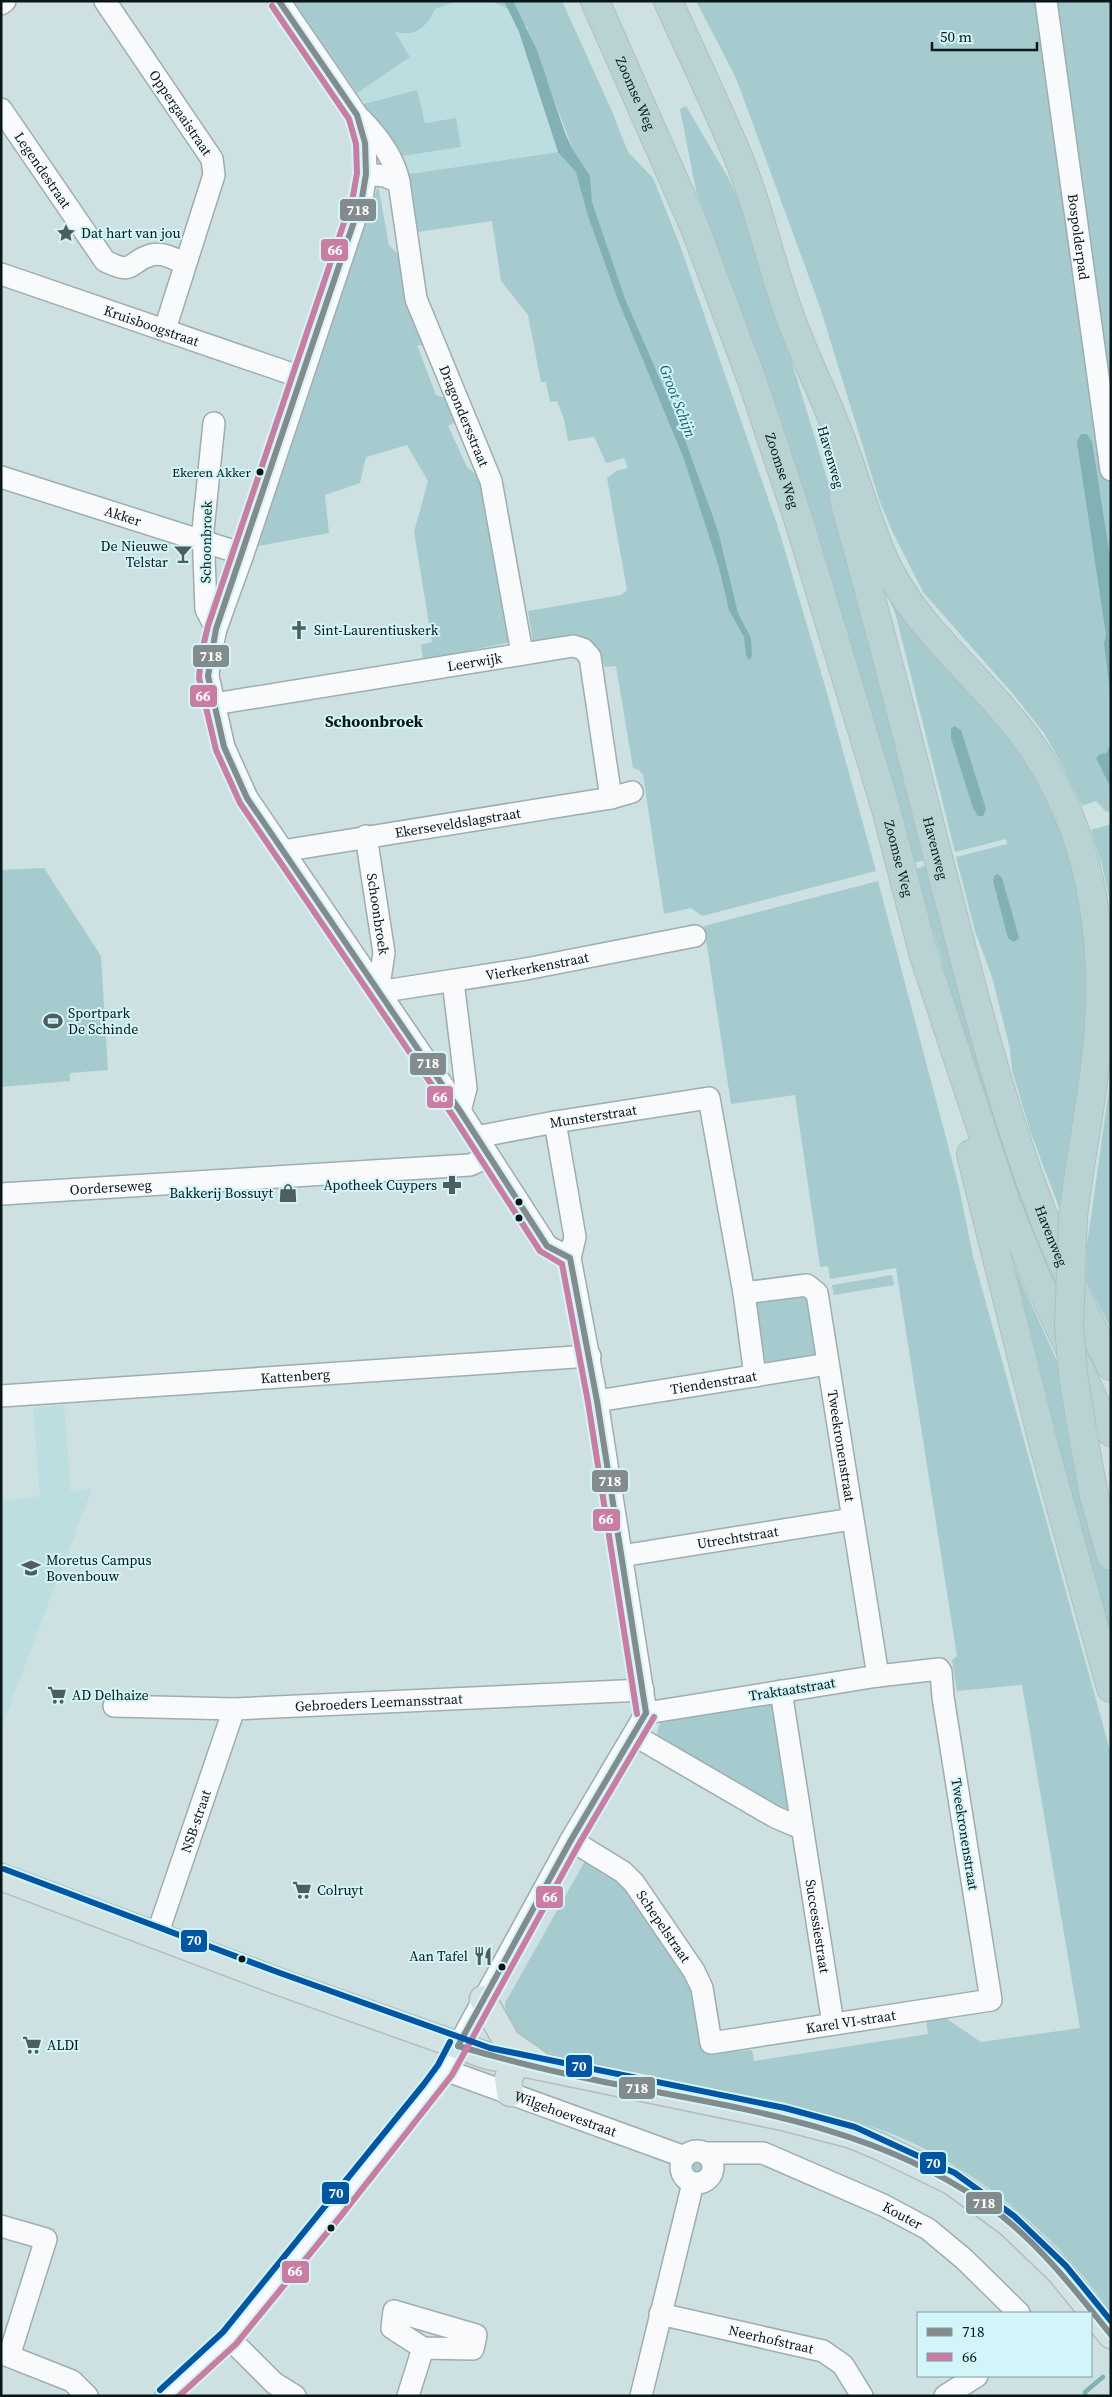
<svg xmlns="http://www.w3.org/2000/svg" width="1112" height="2397" viewBox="0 0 1112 2397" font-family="'Source Serif 4',serif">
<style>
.built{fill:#bcdee1}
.green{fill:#a5cbcf}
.water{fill:#81b0b5}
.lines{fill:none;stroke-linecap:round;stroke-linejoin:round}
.stream{stroke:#81b0b5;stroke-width:4.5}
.minor-casing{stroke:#9eadaf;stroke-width:24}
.major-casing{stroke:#b2bdbe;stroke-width:29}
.highway-casing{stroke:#b2bdbe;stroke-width:30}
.minor{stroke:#f8fafb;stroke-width:21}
.major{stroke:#d3e3e4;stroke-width:26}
.highway{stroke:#b9d3d5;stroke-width:28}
.highway-bridge-casing{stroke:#b2bdbe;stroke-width:30;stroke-linecap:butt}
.highway-bridge{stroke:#b9d3d5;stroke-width:28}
.bus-1-casing{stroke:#d1f5f9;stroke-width:10}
.bus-2-casing{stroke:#d1f5f9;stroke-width:10}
.bus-3-casing{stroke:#d1f5f9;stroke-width:10}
.bus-1{stroke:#848b8c;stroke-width:6}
.bus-2{stroke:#cb7ca2;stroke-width:6}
.bus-3{stroke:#0056a4;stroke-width:6}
.bus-dot{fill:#091718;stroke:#d1f5f9;stroke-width:2}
.labels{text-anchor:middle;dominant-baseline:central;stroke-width:4;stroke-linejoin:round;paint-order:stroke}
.bus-label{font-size:13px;fill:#091718;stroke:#d1f5f9;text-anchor:end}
.street-label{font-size:14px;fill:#091718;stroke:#d1f5f9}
.poi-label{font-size:14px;fill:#091718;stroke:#d1f5f9;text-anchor:start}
.water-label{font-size:15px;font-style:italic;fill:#0a5f66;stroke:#d1f5f9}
.quarter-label{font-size:16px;font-weight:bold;fill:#091718;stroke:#d1f5f9}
.line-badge{stroke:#d1f5f9;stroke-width:2}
.badge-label{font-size:14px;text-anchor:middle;font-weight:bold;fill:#fff}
</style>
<rect width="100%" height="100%" fill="#cde1e3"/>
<g class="built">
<path d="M430,1H504L519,32L558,152L409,174L402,156L357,93L409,57L390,25Z"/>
<path d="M64,1405L71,1492L92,1489L1,1728V1502L40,1496L33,1408Z"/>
</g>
<g class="green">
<path d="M293,1H456L435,9C426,28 415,37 395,32L410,57L357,93Z"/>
<path d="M492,1H562L611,109L628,152L653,178L681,248L778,527L827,693L876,871L702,916L691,908L664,914L643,775L639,770L633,768L616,666L605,667C589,625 570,638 533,642L528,611L621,595L627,590L607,478L616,471L628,468L624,458L607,463L605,461L595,438L593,437L568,441L564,419L557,401L550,402L546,382H541L528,315L501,281L492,221L418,232L409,174L573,150L527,27L508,9Z"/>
<path d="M696,1H1111V810L1106,812L1096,801L1082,806L1064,769L1044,733L1013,694L923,592L892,531L879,499L820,307L736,78Z"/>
<path d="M417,90L425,123L456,118L461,147L402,156L364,104Z"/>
<path d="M686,106L729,179L745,216L777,313L833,498L929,859L914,863L815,523L777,408L696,191L680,109Z"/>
<path d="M378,186L389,245L401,257L429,346L417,345L436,395L452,400L458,420L448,426L467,467L484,481L511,642L423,660L421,645L432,642L414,532L428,481L407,445L366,457L360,483L325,495L329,533L258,546Z"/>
<path d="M876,563L970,684L1046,787L1079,868L1095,977L1064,1220L1030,1131L1012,1070L1010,1049L992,977L975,931L956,857L1007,844L1006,839L955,852L896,616Z"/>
<path d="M1111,824V906L1102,865L1091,830Z"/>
<path d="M931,864L1060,1283V1304L1022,1213L969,1054L915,869Z"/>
<path d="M44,868L101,956L108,1070L70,1073V1081L1,1087V870Z"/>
<path d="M878,881L959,1187L973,1256L1111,1754V2313C1059,2236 971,2163 884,2131C828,2110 769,2103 711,2090C652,2078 593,2063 534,2050L521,2045L506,2019L505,2003L585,1861L624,1886L689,1980L708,2053L752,2050L754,2061L928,2034L926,2020L944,2017L981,2042L1080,2028L1022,1685L957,1691L952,1660L957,1656L896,1268L830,1279L828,1266L820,1267L795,1095L731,1104L704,926Z"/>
<path d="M1111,1075V1329L1086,1280L1087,1245Z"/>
<path d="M1012,1261L1062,1372L1103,1552L1111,1575V1659Z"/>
<path d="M892,1275L894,1285L834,1295L832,1285Z"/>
<path d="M807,1295L816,1351L813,1355L770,1363L764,1361L761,1357L754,1303L758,1300Z"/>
<path d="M770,1703L774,1707L789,1806L785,1809H779L660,1739L657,1733L660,1723L665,1718Z"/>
<circle cx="697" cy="2167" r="7"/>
</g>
<g class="water">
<path d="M504,1H513L537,50L565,133L573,150L590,176L592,202L625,299L679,423L718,531L738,613L751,638L752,656L749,660L746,655L744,637L729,610L718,564L684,459L618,300L588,216L576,172L558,152L519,32Z"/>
<path d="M1081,434H1087L1092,442L1111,563V698L1104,644L1106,635L1077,442Z"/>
<path d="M954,726L961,730L986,809L983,816H978L973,808L951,738V729Z"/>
<path d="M1111,742V788L1096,758L1100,754L1107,753Z"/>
<path d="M998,874L1002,878L1019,938L1014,942L1008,938L993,881L994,876Z"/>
</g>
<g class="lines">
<path class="stream" d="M1085,2396V2392L1103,2377"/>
<g class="minor-casing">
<g id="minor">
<path id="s1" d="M105,1L212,159L214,175L165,329"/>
<path d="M279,1L357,115L365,143L366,174L362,198L243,554L216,629L210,656L208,676L224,747L247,798L460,1111L547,1246L570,1258L597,1401L646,1713"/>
<path id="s2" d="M1046,1L1111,470"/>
<path d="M1,4L5,1"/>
<path id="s3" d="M1,109L105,261C136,276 127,262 151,255C163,252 175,259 185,264"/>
<path d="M361,119C378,137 394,157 399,182"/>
<path id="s4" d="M366,174L385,176L399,182L416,299L491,481L522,653"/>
<path id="s5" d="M1,274L301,377"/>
<path d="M214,423L203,530L206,609L216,629"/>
<path id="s6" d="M1,477L243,554"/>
<path id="s7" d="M214,704L573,646L583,649L590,657L611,798"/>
<path id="s8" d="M366,836L384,953L378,992L526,969L695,936"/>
<path id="s9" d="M282,851L611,798L632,792"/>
<path d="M453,981L466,1088L460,1111"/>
<path d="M555,1122L575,1237L570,1258"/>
<path id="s10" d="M476,1137L555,1122L709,1098L744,1293L755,1376"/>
<path id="s11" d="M1,1194L470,1165L488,1157"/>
<path id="s12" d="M744,1293L807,1285L817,1293L878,1676"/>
<path id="s13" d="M1,1396L590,1356"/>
<path id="s14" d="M597,1401L828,1364"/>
<path id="s15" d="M621,1556L852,1519"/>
<path id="s16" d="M781,1691L833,2024"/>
<path id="s17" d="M114,1706L234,1709L643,1690"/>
<path d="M634,1735L775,1817L801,1828"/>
<path id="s18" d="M571,1840L623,1872L634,1883L694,1971L702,1988L711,2043L991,2000L943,1697L941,1672L939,1669L878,1676L646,1713"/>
<path id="s19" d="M157,1935L234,1709"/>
<path id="s20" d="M445,2070L685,2157"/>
<circle cx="697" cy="2167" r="16"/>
<path id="s21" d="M705,2153H763L883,2205L928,2229L964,2259L1019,2313"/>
<path d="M1,2226L46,2239L9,2356"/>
<path d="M394,2311L476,2335L473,2349L423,2348L392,2328Z"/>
<path id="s22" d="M660,2314L823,2351L843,2365L862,2396"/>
<path d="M229,2338L274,2383L295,2396"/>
<path d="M1,2353L72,2381L87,2396"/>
<path d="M166,2396L229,2338L333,2212L445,2070L571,1840L646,1713"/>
<path d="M408,2396L423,2348"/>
<path d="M641,2396L693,2183"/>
<path d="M945,2396L977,2376"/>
</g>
</g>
<g class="major-casing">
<g id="major">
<path d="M1,1877L277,1981L488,2056L783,2117L852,2135L881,2147L951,2181L1009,2223L1060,2272L1111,2335"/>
<path d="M483,1999L507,2042L536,2062"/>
<path d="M510,2093L508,2078L518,2063"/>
</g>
</g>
<g class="highway-casing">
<g id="highway">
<path id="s23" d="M595,1L695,228L753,383L797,515L886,809L924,956L1007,1206L1033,1270L1095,1403L1111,1432"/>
<path d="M668,1C692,54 717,106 739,159C759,208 770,261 788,311C803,355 825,396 841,440C855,478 866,516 881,553C910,623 975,672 1020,730C1089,820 1107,928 1098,1039C1093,1098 1080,1157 1073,1217"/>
<path id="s24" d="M843,496C875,611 905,726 934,842C965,960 993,1079 1035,1194C1056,1253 1083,1310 1111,1366"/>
<path d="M971,1154L1044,1446L1111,1688"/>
<path d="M1082,1430L1094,1496L1111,1556"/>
</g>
</g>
<use href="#minor" class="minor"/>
<use href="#major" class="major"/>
<use href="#highway" class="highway"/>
<g class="highway-bridge-casing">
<path id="highway-bridge" d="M1073,1217L1069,1326L1073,1375L1082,1430"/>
</g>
<use href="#highway-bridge" class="highway-bridge"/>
<g class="bus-1-casing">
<g id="bus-1">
<path d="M279,1L357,115L365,143L366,174L362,198L216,629L208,676L224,747L247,798L460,1111L547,1246L570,1258L597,1401L646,1713"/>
<path d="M458,2046C502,2059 545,2070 590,2079C726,2107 865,2121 983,2202C1033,2236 1073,2287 1111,2335"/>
<path d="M458,2046L571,1840L646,1713"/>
</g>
</g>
<g class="bus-2-casing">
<g id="bus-2">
<path d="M272,6L349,119L356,144L357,173L353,196L208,626L201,655L199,678L216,750L240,803L453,1116L540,1251L562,1264L588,1402L637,1714"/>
<path d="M179,2396L236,2344L340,2217L452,2075L579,1844L654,1717"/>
</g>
</g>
<g class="bus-3-casing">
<g id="bus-3">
<path d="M4,1869L280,1973L490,2048L785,2108L855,2127L955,2173L1014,2216L1066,2266L1111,2321"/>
<path d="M160,2390L223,2332L424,2084L438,2065L450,2042"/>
</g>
</g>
<use href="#bus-1" class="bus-1"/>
<use href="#bus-2" class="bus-2"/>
<use href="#bus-3" class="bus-3"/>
</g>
<defs>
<g id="sight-bare" transform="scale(1.5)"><path d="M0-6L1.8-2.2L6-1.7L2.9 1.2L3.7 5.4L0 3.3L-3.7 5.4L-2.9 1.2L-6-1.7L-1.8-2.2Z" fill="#4e5e5f" stroke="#d1f5f9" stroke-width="2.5" paint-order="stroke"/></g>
<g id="bar-bare" transform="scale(1.5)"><path d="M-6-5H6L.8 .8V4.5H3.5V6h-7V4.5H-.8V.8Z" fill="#4e5e5f" stroke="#d1f5f9" stroke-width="2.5" paint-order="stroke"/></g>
<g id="church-bare" transform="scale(1.5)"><path d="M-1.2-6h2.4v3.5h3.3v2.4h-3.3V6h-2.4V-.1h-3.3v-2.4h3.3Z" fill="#4e5e5f" stroke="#d1f5f9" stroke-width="2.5" paint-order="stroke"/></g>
<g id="stadium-bare" transform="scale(1.5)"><path d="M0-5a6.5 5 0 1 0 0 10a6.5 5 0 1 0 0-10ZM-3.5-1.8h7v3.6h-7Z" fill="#4e5e5f" stroke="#d1f5f9" stroke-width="2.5" paint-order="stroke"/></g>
<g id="pharmacy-bare" transform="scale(1.5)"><path d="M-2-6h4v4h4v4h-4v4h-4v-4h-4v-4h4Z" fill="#4e5e5f" stroke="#d1f5f9" stroke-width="2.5" paint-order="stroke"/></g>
<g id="shop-bare" transform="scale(1.5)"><path d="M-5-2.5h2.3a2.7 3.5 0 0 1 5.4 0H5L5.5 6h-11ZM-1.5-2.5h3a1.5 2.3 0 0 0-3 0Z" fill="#4e5e5f" stroke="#d1f5f9" stroke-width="2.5" paint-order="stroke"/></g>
<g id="school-bare" transform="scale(1.5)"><path d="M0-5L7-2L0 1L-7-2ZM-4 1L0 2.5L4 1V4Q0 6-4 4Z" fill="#4e5e5f" stroke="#d1f5f9" stroke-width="2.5" paint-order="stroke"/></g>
<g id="supermarket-bare" transform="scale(1.5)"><path d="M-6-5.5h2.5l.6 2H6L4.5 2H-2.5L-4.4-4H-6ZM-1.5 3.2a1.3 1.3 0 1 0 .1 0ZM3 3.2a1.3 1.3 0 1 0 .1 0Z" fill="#4e5e5f" stroke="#d1f5f9" stroke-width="2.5" paint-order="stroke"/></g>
<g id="restaurant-bare" transform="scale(1.5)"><path d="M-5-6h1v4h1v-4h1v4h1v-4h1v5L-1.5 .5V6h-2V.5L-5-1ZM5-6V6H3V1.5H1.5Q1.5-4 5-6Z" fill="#4e5e5f" stroke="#d1f5f9" stroke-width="2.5" paint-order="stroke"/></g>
</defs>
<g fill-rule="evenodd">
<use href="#sight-bare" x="66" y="233"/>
<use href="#bar-bare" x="183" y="554"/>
<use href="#church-bare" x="299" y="630"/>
<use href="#stadium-bare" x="53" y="1021"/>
<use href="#pharmacy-bare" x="452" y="1185"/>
<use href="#shop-bare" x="288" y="1193"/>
<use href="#school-bare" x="31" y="1568"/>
<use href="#supermarket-bare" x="57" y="1695"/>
<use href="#supermarket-bare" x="302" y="1890"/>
<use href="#restaurant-bare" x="483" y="1956"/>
<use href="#supermarket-bare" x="32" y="2045"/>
</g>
<g class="bus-dot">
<circle cx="260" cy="472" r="4.5"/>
<circle cx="519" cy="1202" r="4.5"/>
<circle cx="519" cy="1218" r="4.5"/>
<circle cx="242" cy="1959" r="4.5"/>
<circle cx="502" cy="1967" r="4.5"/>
<circle cx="331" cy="2228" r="4.5"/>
</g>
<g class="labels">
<g class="bus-label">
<text x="251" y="472">Ekeren Akker</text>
</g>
<g class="street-label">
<text stroke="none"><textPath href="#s23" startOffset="101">Zoomse Weg</textPath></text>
<text stroke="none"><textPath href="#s1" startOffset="135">Oppergaaistraat</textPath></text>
<text stroke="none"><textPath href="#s3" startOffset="74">Legendestraat</textPath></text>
<text stroke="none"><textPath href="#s2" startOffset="238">Bospolderpad</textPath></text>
<text stroke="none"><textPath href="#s5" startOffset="159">Kruisboogstraat</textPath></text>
<text stroke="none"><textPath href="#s4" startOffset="279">Dragondersstraat</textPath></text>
<text transform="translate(831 457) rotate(74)">Havenweg</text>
<text stroke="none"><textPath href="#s23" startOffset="506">Zoomse Weg</textPath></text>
<text stroke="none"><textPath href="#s6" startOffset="128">Akker</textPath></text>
<text transform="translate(206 542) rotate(-89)">Schoonbroek</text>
<text stroke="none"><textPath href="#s7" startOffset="264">Leerwijk</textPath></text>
<text stroke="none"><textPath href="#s9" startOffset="178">Ekerseveldslagstraat</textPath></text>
<text stroke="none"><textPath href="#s24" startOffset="364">Havenweg</textPath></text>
<text stroke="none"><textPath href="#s23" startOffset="911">Zoomse Weg</textPath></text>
<text stroke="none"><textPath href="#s8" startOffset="79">Schoonbroek</textPath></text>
<text stroke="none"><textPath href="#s8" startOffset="319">Vierkerkenstraat</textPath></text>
<text stroke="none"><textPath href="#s10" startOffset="119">Munsterstraat</textPath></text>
<text stroke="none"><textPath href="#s11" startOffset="110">Oorderseweg</textPath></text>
<text stroke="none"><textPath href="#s24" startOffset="769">Havenweg</textPath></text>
<text stroke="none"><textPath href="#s13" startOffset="295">Kattenberg</textPath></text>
<text stroke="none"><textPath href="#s14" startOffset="118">Tiendenstraat</textPath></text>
<text stroke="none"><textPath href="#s12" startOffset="231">Tweekronenstraat</textPath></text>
<text stroke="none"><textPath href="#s15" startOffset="118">Utrechtstraat</textPath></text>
<text transform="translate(792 1689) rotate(-9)">Traktaatstraat</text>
<text stroke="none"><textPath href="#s17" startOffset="265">Gebroeders Leemansstraat</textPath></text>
<text stroke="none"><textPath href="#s19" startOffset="120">NSB-straat</textPath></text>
<text transform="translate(965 1834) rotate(81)">Tweekronenstraat</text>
<text stroke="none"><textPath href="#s18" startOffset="129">Schepelstraat</textPath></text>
<text stroke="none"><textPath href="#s16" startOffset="238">Successiestraat</textPath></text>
<text stroke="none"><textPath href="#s18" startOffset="399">Karel VI-straat</textPath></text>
<text stroke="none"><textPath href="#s20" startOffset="128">Wilgehoevestraat</textPath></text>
<text stroke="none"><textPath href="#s21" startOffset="211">Kouter</textPath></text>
<text stroke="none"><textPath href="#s22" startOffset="114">Neerhofstraat</textPath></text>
</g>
<g class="poi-label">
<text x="81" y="233">Dat hart van jou</text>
<text x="168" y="546" text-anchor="end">De Nieuwe<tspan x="168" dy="16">Telstar</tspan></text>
<text x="314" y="630">Sint-Laurentiuskerk</text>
<text x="68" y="1013">Sportpark<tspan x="68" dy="16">De Schinde</tspan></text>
<text x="437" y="1185" text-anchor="end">Apotheek Cuypers</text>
<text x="273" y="1193" text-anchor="end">Bakkerij Bossuyt</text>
<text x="46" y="1560">Moretus Campus<tspan x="46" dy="16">Bovenbouw</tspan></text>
<text x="72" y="1695">AD Delhaize</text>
<text x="317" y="1890">Colruyt</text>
<text x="468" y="1956" text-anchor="end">Aan Tafel</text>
<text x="47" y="2045">ALDI</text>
</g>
<g class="water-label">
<text transform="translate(678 401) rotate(69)">Groot Schijn</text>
</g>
<g class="quarter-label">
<text x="374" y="721">Schoonbroek</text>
</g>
</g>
<g class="line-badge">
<rect x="339" y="198" width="38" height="24" rx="5" fill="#848b8c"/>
<rect x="320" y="238" width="29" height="24" rx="5" fill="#cb7ca2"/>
<rect x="192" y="644" width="38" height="24" rx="5" fill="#848b8c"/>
<rect x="189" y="684" width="29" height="24" rx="5" fill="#cb7ca2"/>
<rect x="409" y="1052" width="38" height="24" rx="5" fill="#848b8c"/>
<rect x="426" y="1085" width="28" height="24" rx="5" fill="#cb7ca2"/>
<rect x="591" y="1469" width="38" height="24" rx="5" fill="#848b8c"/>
<rect x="592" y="1508" width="29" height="24" rx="5" fill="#cb7ca2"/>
<rect x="535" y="1885" width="29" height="24" rx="5" fill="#cb7ca2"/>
<rect x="180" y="1929" width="28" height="24" rx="5" fill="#0056a4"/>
<rect x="565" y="2054" width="28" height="24" rx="5" fill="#0056a4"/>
<rect x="618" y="2076" width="38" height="24" rx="5" fill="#848b8c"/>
<rect x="919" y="2151" width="28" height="24" rx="5" fill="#0056a4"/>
<rect x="321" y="2181" width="29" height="24" rx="5" fill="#0056a4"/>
<rect x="965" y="2191" width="38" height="24" rx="5" fill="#848b8c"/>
<rect x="281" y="2260" width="29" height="24" rx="5" fill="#cb7ca2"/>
</g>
<g class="badge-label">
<text x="358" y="215">718</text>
<text x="335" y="255">66</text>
<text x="211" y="661">718</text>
<text x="203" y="701">66</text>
<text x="428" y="1068">718</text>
<text x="440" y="1102">66</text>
<text x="610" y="1486">718</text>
<text x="606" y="1524">66</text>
<text x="550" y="1902">66</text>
<text x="194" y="1945">70</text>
<text x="579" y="2071">70</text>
<text x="637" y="2093">718</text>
<text x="933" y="2168">70</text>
<text x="336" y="2198">70</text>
<text x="984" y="2208">718</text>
<text x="295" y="2276">66</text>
</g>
<rect width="1112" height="2397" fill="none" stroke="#091718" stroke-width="5"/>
<rect x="917" y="2312" width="175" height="65" fill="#d1f5f9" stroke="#819c9f"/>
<rect x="927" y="2328" width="25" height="8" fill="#848b8c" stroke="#819c9f"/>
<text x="962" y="2337" font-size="15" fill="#091718">718</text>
<rect x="927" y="2353" width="25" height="8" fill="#cb7ca2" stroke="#819c9f"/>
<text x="962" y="2362" font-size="15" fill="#091718">66</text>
<path d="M932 42v8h105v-8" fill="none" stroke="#091718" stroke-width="2.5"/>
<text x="940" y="42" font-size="15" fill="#091718" stroke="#d1f5f9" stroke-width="4" paint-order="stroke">50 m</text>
</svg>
